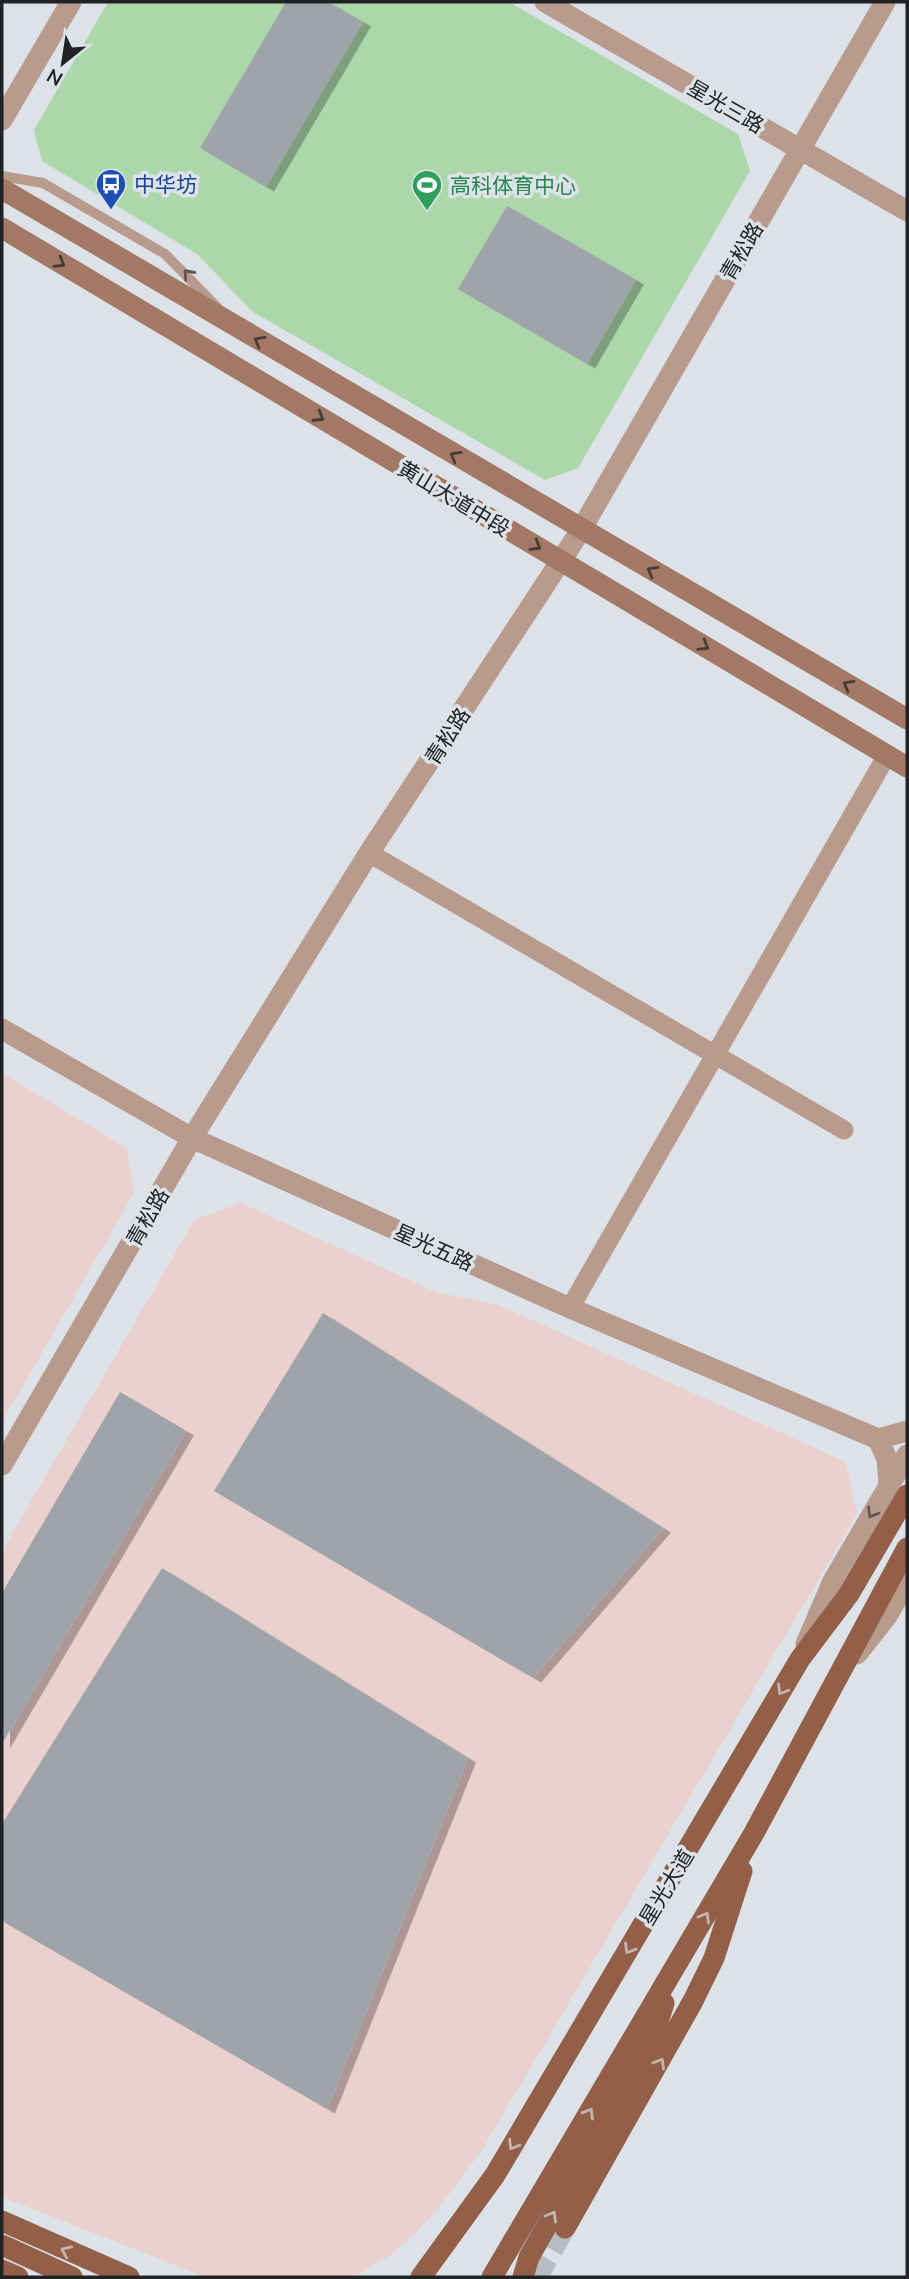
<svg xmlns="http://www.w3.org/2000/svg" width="909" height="2279" viewBox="0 0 909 2279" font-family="Mulish,'Noto Sans SC',sans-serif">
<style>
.industrial{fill:#ebd1cd}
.green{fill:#acd7aa}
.building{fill:#9ea4aa;filter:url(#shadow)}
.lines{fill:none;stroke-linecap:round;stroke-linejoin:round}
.primary-tunnel{stroke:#b6bcc1;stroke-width:21;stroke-dasharray:21 10;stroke-linecap:butt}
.service{stroke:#b99b8e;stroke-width:10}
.minor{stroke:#b99b8e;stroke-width:19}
.tertiary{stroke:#b99b8e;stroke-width:21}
.secondary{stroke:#a37865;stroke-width:21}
.primary{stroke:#935f48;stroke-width:21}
.oneway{stroke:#473c38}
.oneway2{stroke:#655854}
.oneway3{stroke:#c2b4b0}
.labels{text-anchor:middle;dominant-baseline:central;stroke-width:7;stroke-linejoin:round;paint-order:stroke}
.street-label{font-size:21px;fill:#202225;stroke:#dce2e8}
.transit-label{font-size:21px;fill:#164399;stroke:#dce2e8;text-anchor:start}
.leisure-label{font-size:21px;fill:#27864d;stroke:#dce2e8;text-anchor:start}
</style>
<defs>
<filter id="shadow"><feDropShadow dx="8" dy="4.5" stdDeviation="0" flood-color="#0004"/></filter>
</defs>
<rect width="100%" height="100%" fill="#dce2e8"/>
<g class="industrial">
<path d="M2,1073L127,1148L134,1193L2,1422Z"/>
<path d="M241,1203L436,1292L499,1305L846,1462L857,1514L482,2150L438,2209L415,2233L392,2254L353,2277H205L2,2197V1551L195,1219Z"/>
</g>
<path class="green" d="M108,2H509L738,134L750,171L578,468L545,480L253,312L197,254L42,161L34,130Z"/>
<g class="building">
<path d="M286,2H328L363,22L266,187L200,148Z"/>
<path d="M507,206L636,280L587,364L458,289Z"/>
<path d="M323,1313L663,1528L533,1678L214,1491Z"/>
<path d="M120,1392L186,1431L2,1744V1593Z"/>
<path d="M162,1568L468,1758L327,2109L2,1921V1824Z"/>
</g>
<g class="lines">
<path class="primary-tunnel" d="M537,2277L565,2228"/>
<path class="service" d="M2,176L43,183L165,254L217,307"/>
<g class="minor">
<path d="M369,853L844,1130"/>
<path d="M570,1308L887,755"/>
</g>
<g class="tertiary">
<path d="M545,2L907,211"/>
<path d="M2,120L71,2"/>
<path d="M2,1029L192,1138L570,1308L878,1439"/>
<path d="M2,1465L192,1138L369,853L581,530L885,2"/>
<path d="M889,1485L887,1459L878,1439L907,1431"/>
<path d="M806,1644L833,1581L907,1455"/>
<path d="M857,1654L887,1616L907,1581"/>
</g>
<g class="secondary">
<path d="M2,189L907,719"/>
<path d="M2,228L907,767"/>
</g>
<g class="primary">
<path d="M2,2221L129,2277"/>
<path d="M565,2228L693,2001L714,1958L742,1871"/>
<path d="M2,2245L72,2277"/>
<path d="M2,2270L18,2277"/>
<path d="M421,2277L495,2175L800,1659L849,1594L907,1495"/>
<path d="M492,2277L754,1833L907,1548"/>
<path d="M523,2277L529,2257L653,2038L664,2003"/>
</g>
</g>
<defs><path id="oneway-chevron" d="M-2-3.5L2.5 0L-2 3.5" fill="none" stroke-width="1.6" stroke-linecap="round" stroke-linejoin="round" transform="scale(1.75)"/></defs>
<g class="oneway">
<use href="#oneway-chevron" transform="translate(60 263) rotate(31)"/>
<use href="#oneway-chevron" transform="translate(259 341) rotate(-150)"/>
<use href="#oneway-chevron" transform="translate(319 417) rotate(31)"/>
<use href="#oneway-chevron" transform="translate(455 456) rotate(-150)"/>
<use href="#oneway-chevron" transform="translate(536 546) rotate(31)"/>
<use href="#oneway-chevron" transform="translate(652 571) rotate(-150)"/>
<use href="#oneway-chevron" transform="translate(704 646) rotate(31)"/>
<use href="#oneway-chevron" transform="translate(848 685) rotate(-150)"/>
</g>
<g class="oneway2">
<use href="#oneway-chevron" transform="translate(188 274) rotate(-132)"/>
<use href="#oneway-chevron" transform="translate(872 1513) rotate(121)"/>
</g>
<g class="oneway3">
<use href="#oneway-chevron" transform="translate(782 1690) rotate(121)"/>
<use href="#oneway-chevron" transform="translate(705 1917) rotate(-60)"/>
<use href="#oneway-chevron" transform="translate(629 1949) rotate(121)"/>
<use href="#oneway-chevron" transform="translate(660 2063) rotate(-60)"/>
<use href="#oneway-chevron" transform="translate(589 2113) rotate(-59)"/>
<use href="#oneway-chevron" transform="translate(513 2145) rotate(121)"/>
<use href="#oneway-chevron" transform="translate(552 2216) rotate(-60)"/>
<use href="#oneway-chevron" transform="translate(66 2251) rotate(-156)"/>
</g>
<defs>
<g id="bus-pin" transform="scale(1.575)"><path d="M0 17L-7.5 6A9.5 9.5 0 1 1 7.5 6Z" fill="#1a4fb4" stroke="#dce2e8"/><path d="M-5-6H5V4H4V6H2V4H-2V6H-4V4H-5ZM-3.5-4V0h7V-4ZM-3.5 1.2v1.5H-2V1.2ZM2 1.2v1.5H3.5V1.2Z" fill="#fff"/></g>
<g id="stadium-pin" transform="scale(1.575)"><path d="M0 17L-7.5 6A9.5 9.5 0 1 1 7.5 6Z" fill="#2e9e5b" stroke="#dce2e8"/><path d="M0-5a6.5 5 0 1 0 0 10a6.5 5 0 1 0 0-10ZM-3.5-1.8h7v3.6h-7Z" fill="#fff"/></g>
</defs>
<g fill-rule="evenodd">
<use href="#bus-pin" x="111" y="184"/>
<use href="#stadium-pin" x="427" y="185"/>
</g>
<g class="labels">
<g class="street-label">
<text transform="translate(726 106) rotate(30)">星光三路</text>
<text transform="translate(741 251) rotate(-60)">青松路</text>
<text transform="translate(454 498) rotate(31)">黄山大道中段</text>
<text transform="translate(447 736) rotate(-57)">青松路</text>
<text transform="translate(147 1217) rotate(-60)">青松路</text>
<text transform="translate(434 1247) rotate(24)">星光五路</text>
<text transform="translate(666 1887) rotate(-59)">星光大道</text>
</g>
<g class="transit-label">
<text x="134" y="184">中华坊</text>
</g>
<g class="leisure-label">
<text x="450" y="185">高科体育中心</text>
</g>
</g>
<rect width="909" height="2279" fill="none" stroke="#202225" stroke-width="7"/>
<g transform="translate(63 63) rotate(210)" stroke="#dce2e8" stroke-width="5" paint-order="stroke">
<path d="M0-5L12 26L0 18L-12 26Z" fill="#202225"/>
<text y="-10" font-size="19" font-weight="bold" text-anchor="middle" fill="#202225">N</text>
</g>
</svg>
